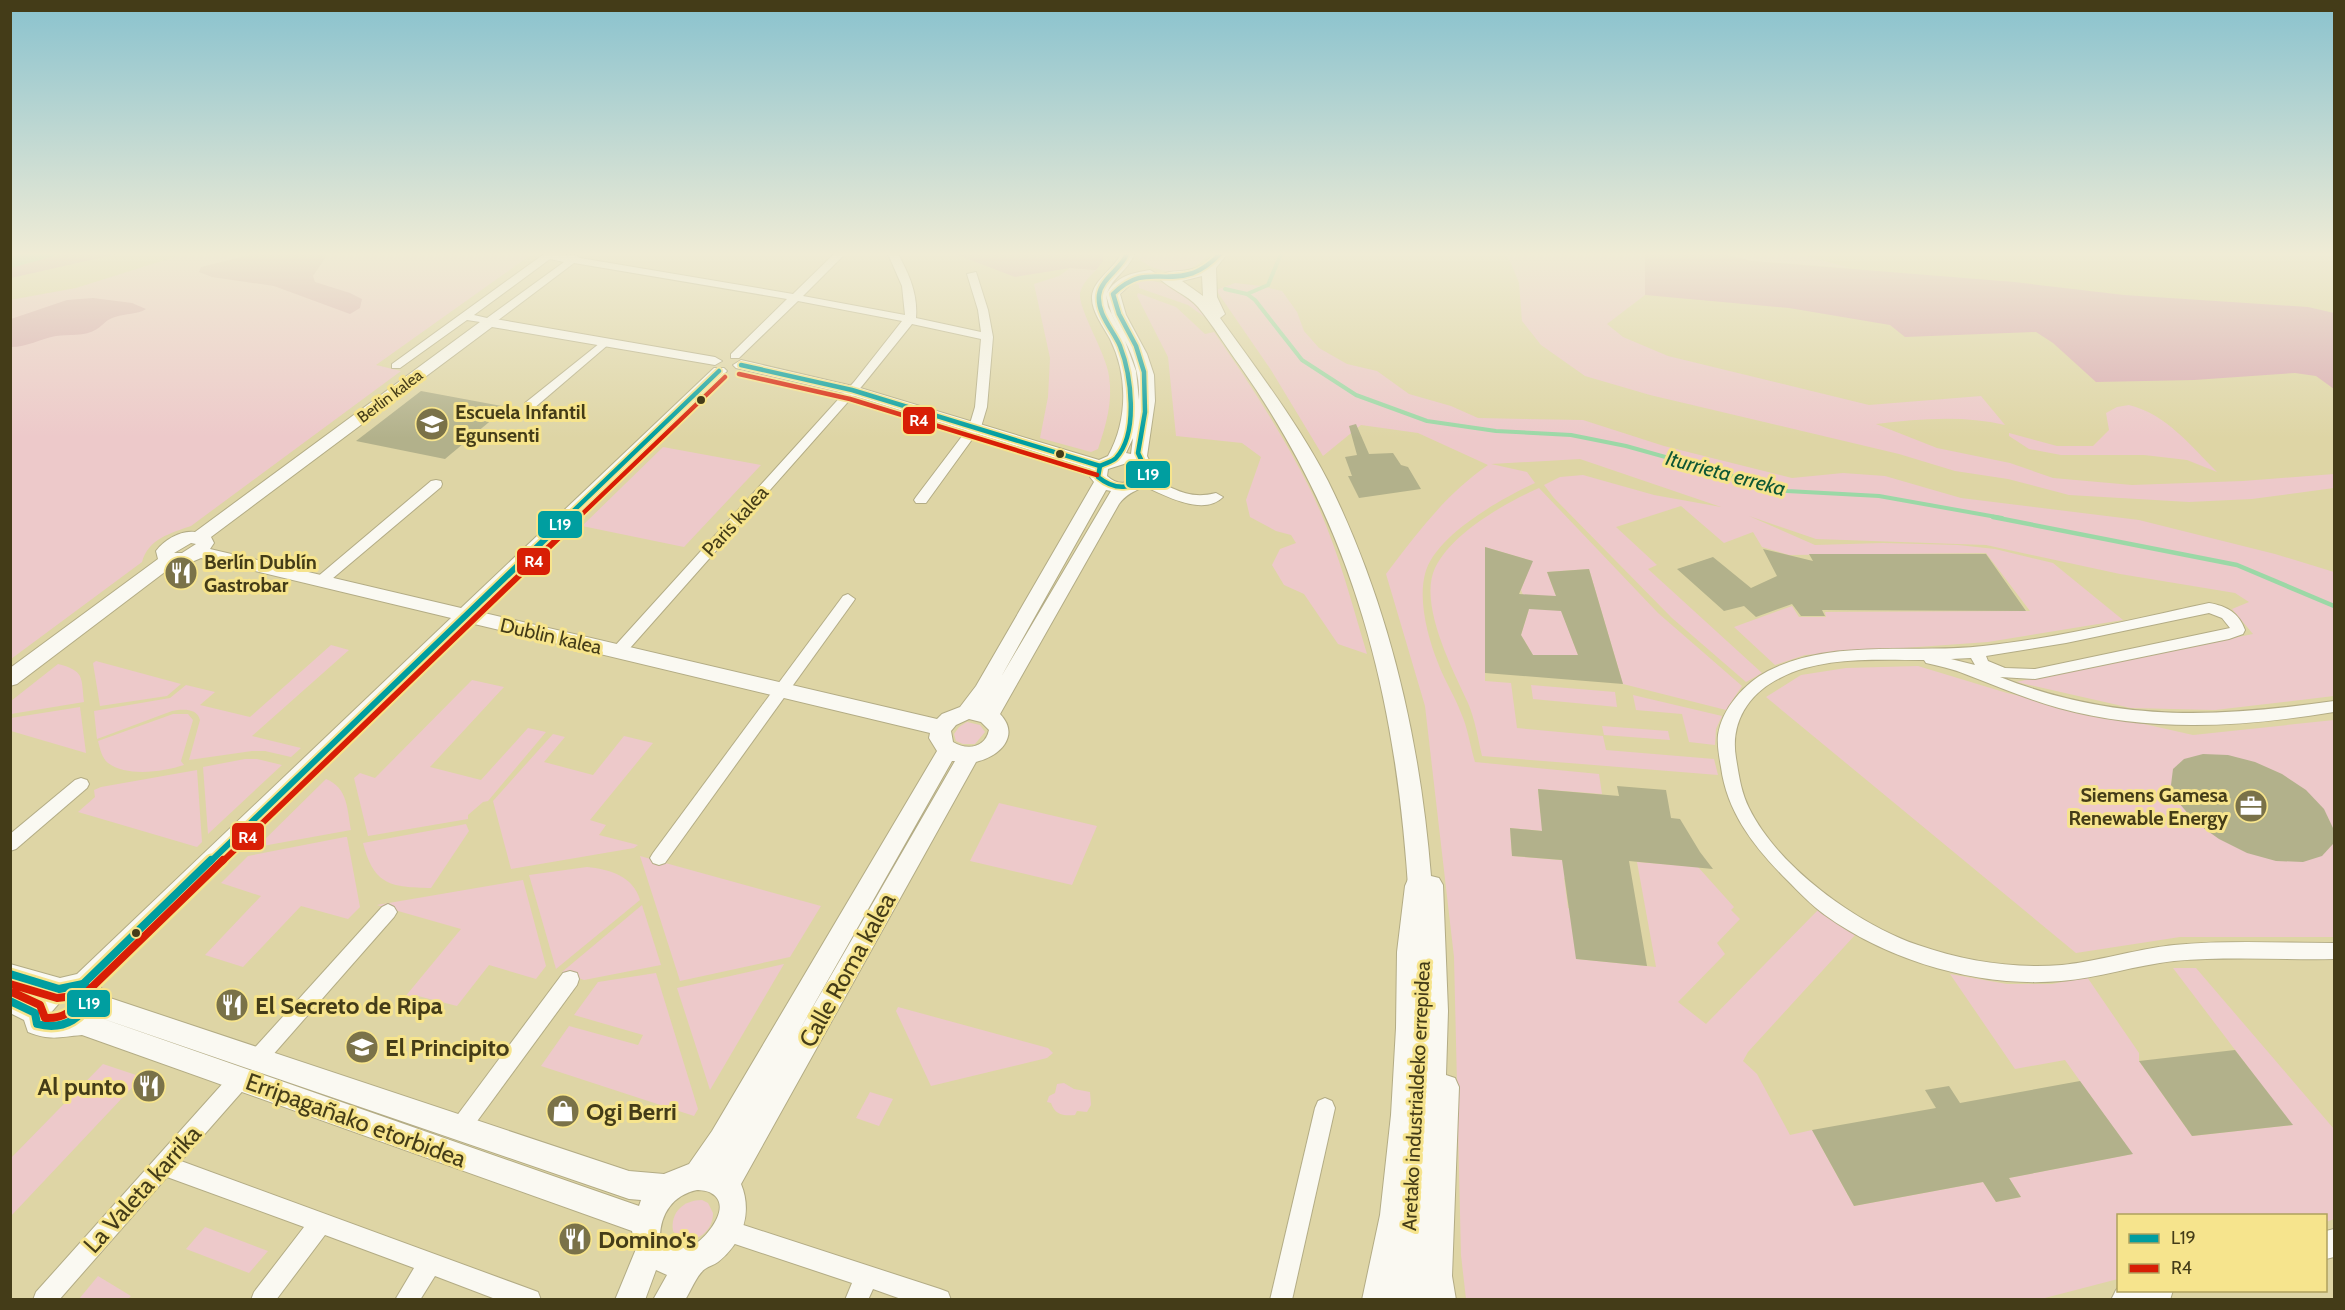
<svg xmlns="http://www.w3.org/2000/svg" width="2345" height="1310" viewBox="0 0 2345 1310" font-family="Cabin,sans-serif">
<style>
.green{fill:#edc9ca}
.forest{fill:#daacb4}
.water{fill:#9bd8a6}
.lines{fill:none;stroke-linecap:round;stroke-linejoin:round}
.stream-far1{stroke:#9bd8a6;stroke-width:4}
.stream{stroke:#9bd8a6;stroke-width:4.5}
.building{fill:#b2b18b;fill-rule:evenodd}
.street-casing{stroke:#b3ac85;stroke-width:2}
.secondary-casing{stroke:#b3ac85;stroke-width:2}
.highway-casing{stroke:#b3ac85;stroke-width:2}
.street{fill:#faf9f2;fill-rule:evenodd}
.secondary{fill:#faf9f2;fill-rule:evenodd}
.highway{fill:#faf9f2;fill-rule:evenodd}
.bus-1-far2-casing{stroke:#f6e48d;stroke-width:8}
.bus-1-far1-casing{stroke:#f6e48d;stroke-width:10}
.bus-1-casing{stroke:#f6e48d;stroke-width:13}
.bus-2-far2-casing{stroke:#f6e48d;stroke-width:8}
.bus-2-far1-casing{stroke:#f6e48d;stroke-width:10}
.bus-2-casing{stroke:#f6e48d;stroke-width:13}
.bus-1-far2{stroke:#009ea0;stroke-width:4.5}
.bus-1-far1{stroke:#009ea0;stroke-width:6}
.bus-1{stroke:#009ea0;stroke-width:8}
.bus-2-far2{stroke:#d81e05;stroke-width:4.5}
.bus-2-far1{stroke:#d81e05;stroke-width:6}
.bus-2{stroke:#d81e05;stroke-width:8}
.bus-dot{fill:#443c18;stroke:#f6e48d;stroke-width:2}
.labels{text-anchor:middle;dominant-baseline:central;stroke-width:6;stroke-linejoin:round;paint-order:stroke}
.far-street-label{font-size:16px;fill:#443c18;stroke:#f6e48d}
.poi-label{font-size:20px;font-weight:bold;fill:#443c18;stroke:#f6e48d;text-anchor:start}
.street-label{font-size:20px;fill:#443c18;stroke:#f6e48d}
.water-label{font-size:21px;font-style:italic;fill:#0e5635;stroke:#f6e48d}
.near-street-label{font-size:24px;fill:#443c18;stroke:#f6e48d}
.near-poi-label{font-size:24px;font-weight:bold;fill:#443c18;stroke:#f6e48d;text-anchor:start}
.line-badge{stroke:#f6e48d;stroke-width:2}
.badge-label{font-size:16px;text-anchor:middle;font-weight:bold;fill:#fff}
</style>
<rect width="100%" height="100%" fill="#ded5a5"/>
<g class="green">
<path d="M184,254H532L376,365L401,371L191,526C171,533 148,539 142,562L11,659L10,300L76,288Z"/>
<path d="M1135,254H1207C1193,279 1150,275 1135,254Z"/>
<path d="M1507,254H1645V295L1607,324L1623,337L1668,356L1869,405L1981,396L2005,425C1962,415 1919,419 1876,424L1937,448L2010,463L2053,478L2132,485L2243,481L2334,474V488L2252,499L2189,502L2069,495L2008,479L1955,471L1899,454L1650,395L1585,376L1541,345L1522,321L1519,283Z"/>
<path d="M1724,254H1799L1850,268L1752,261Z"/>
<path d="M1070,268L1096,270C1090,276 1082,284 1080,293C1078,309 1106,353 1109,376C1113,402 1106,425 1098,449L1091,452L1040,438L1048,397L1050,358L1034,284L1059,276Z"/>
<path d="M1144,280C1173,282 1189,296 1206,318L1188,305L1139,288V285L1131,282Z"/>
<path d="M1235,283L1261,286L1282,291L1297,312L1304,331L1319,348L1347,364L1377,371L1409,394L1451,406L1478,418L1583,420L1664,446L1792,478L1843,473L1885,476L1961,498L2139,520L2275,554L2334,572V696L2215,710L2131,708L2016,682L2253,634L2232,609L2249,602L2235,593L2120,574L1986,545L1816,539L1749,516L1815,545L1883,543L1958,545L1995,549L2053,563L2123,620L1988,642L1805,655L1775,665L1734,627L1792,606L1799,617H1826L1825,612L2030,611L1986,553L1789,555L1762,547L1753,532L1724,543L1681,506L1616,527L1657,565L1648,569L1762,673L1746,682L1672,618L1554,498L1544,485L1560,477L1583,475L1654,495L1721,507L1580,459L1491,464L1527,472L1535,483C1501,499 1435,535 1425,574C1418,601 1428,638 1438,663C1444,680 1455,696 1461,713C1468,728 1470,746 1475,762L1599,774L1602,794L1538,789L1540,813L1612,837L1510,828L1512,856L1617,865L1564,878L1568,908L1625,913L1577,959L1656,967L1637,862L1698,867L1734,907L1731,910L1740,919L1717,943L1725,954L1678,1002L1706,1024L1818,910L1855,935L1748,1052L1743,1061L1757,1074L1790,1135L1812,1130L1854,1206L1983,1182L1996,1202L2021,1197L2009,1178L2132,1154L2065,1060L2015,1069L1950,974L2007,984H2052L2087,977L2139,1053V1061L2192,1136L2292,1125L2173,968H2196L2334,1129V1219L2326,1222V1216H2118V1279L2041,1299H1466L1461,1255L1454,957L1425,706L1386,574C1417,533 1446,494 1488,465L1418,433L1361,425L1323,456L1271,370L1216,290Z"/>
<path d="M1138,293L1176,307L1205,334L1214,332C1248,381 1281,431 1308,485C1335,538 1350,597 1367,654L1338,644L1304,594L1284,585L1272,565L1280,549L1296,543L1291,535L1276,531L1250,517L1246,500L1261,457L1242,443L1176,436L1168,357L1137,296Z"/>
<path d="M2129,405C2166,414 2191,446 2217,472L2187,460L2144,455H2061L2029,449L2009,436V433L2057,446H2093L2109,430L2106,413L2117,407Z"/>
<path d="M663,447L761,465L684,547L582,526Z"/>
<path d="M1539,488L1658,613L1742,686L1726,710L1623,684L1589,569L1547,572L1578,655H1533L1521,635L1529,609L1521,590L1532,561L1485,547V681L1511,683L1517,728L1603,736L1606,750L1714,759L1718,775L1482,756C1478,739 1475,719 1468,703C1453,670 1418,604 1435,568C1452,533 1505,503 1539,488Z"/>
<path d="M331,645L349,650L252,736L301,748L291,757L265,751H252L189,760L200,720C197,708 183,709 172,711L97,739L94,711L170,698L186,685L215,692L200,705L250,717Z"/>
<path d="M96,661L181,684L167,696L100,706L93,663Z"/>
<path d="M58,664C85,671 81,677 84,702L11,714V701Z"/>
<path d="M1918,666L2007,693L2193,735L2334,720V937H2180L2076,953L1766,697L1801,675L1846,668Z"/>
<path d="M472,680L504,687L430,767L481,780L528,728L546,732L488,801L483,802L468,815V819L368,836L354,778L360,773L375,778Z"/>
<path d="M1531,685L1615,692L1617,707L1533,699Z"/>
<path d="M1633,695L1722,716L1716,729L1715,745L1689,742L1682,714L1636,710Z"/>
<path d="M80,707L86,753L11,731V718Z"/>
<path d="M173,714H188L193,720L181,761L184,765C163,772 127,777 108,763C102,758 100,749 98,741Z"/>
<path d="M967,722L980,725L985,732L975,744H963L956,741L954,734L959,727Z"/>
<path d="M1602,726L1668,731L1670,740L1604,735Z"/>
<path d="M553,734L565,737L544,762L593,775L624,736L653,743L590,820L606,825L599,835L638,845L634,848L511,869L493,801Z"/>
<path d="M245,759H257L282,765L208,834L203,767Z"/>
<path d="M197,770L202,842L197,847L78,812L95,797L94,790L101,787Z"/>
<path d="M326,779C348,788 347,809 351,830L257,847Z"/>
<path d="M999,803L1097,826L1072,885L970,861Z"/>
<path d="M466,824L469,831L431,888C391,887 374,886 363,843Z"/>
<path d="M345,837H347L360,907L348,919L301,906L243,967L205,955L261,896L221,883L248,856Z"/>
<path d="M640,856L821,906L790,957L680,981Z"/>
<path d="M587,867C609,869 633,876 640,900L556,969L529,875Z"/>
<path d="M523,880L546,966L536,979L489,965L457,1006L418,996L404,1012L395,1009L461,929L377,905Z"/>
<path d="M642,905L661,965L584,980L562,972Z"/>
<path d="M784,964L710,1090L677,988Z"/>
<path d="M656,973L698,1109L694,1116L541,1066L569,1026L638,1045L643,1035L574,1015L598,982Z"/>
<path d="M898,1007L1048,1048L1053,1053L1047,1058L931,1086L896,1011Z"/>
<path d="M103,1064L142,1077L11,1216V1158Z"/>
<path d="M1064,1083L1074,1089L1090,1092L1091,1105L1087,1112L1077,1111L1075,1115C1063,1116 1055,1115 1051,1103L1047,1102L1049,1096L1055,1093L1057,1084Z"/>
<path d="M870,1092L893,1099L879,1126L856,1118Z"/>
<path d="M702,1200L708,1203L713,1213C713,1230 699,1242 681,1240L673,1231C670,1212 684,1200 702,1200Z"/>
<path d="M205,1227L268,1251L249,1273L186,1249Z"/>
<path d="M98,1276L131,1296L128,1299H79Z"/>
</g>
<g class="forest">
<path d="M61,254H117L11,278L10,268Z"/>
<path d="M253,254H328L313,276L315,282L350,293L362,299L360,308L350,314L274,286L212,277L199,272L201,267Z"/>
<path d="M955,254H1103V261L1096,270L1070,268L1015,277Z"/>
<path d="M1645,254H1724L1752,261L2014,282L2124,295L2308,307L2334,313V389L2316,376L2295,373L2194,380L2096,382L2053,343L2036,332L1905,337L1890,325L1789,308L1645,295Z"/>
<path d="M93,298L132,303L146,309C136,315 127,313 115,317C107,319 103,325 97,329C85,337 68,334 56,336C40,339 27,347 11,347V319L67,300Z"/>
</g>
<path class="water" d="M11,254H61L11,268Z"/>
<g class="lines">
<g class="stream-far1">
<path d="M1225,289L1247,294L1255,300L1302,360L1356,395L1427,421L1496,431L1571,435L1626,446L1787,491L1879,496L2002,518"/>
<path d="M1247,294L1268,285L1281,254"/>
</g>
<path class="stream" d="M1993,517L2237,565L2334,606"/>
</g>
<g class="building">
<path d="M421,391L507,407L445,459L356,441Z"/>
<path d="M1356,424L1369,454L1393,453L1401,465L1408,467L1421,489L1359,498L1348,476H1352L1345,457L1357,455L1349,426Z"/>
<path d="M1485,547L1533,561L1519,594L1556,596L1547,572L1589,569L1623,684L1485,673ZM1529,609L1561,611L1578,655H1533L1521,635Z"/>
<path d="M1763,549L1813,561L1809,554H1986L2026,611L1822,610L1825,616H1801L1792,604L1756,617L1744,606L1724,611L1677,569L1713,557L1751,588L1777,576Z"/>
<path d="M2203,754L2228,755L2255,762L2282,774L2306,790L2324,809L2333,828V844L2322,856L2303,862L2276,861L2247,853L2219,839L2195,822L2179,803L2171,785L2173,769L2184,759Z"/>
<path d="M1617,786L1666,790L1671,818L1680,819L1700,852L1713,869L1629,861L1647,966L1576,959L1562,860L1512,856L1510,828L1542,831L1538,789L1619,796Z"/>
<path d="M2235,1050L2293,1125L2192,1136L2139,1061Z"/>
<path d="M2080,1081L2133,1154L2009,1178L2021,1197L1996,1202L1983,1182L1854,1206L1812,1130L1936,1108L1925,1090L1949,1086L1960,1103Z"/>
</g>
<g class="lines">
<g class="street-casing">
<g id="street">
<path d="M544,254L575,255L580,258L793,294L834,254H845L803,296L905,315L902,286L888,254H898C909,274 918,294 916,318L981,332L978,310L967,274L976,272L988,310L993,337L987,407L981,427L926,503H916L914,500L916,497L969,427L975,407L981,339L912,324L862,386L623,656H613L611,652L613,648L854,382L902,321L798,301L739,358H731V354L787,299L574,263L493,324L467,320L400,368H392V364ZM550,259L564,262L487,318L474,315Z"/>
<path d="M605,339L609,340V344L533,409H525V403Z"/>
<path d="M1144,477C1172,485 1185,501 1216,493L1223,497C1202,518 1161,493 1139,484L1138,481Z"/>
<path d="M436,480L441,481L442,484L441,487L326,584H316L314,581L316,578L431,481Z"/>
<path d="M848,594L855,599L853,602L665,863L659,865L653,863L650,858L653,853L843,596Z"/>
<path d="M2209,603C2227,606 2239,613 2245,630L2243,634L2229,639L2035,679L2000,677C2115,722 2214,718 2334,701V712C2242,727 2150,733 2059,708C2026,699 1997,686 1965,674C1953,669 1939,666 1926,663L1924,660C1878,660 1822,656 1780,678C1748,694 1730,723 1736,758C1739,776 1741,792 1749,808C1778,867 1857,924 1918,945C1964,961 2014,969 2062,965C2100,961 2136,949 2174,945C2227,940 2281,943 2334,943V959C2281,960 2228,956 2174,961C2136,965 2099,978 2061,981C1981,988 1890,962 1825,915C1811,905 1799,892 1787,880C1755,848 1727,813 1721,767C1719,756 1717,745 1718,735C1722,708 1745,683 1768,671C1832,638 1914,654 1983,646C2059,638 2134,619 2209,603ZM2209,613L2222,618L2230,628L2035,669L2005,668L1988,661L1986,656L2066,643ZM1971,658L1975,665L1951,659Z"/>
<path d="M81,778L87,780L89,784L87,788L16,849L10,851V834L75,780Z"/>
<path d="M388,904L394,907L397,912L394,917L264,1065L257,1068L250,1065L247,1059L250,1053L382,907Z"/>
<path d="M570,971L577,973L579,979L577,985L467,1135L460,1138L453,1135L450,1128L453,1121L563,973Z"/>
<path d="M240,1070L247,1072L250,1079L247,1086L181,1161L530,1289L538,1292L541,1300H498L435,1276L420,1300H395L414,1268L325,1235L276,1300H251L254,1292L304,1227L167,1177L59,1300H33L36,1292L233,1072Z"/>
<path d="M1325,1098L1332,1101L1335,1108L1292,1300H1270L1315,1108L1318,1101Z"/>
<path d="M728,1220L940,1289L948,1292L951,1300H904L873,1289L868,1300H845L852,1283L720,1239L717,1231L720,1223Z"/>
</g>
</g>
<g class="secondary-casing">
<g id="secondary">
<path d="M1121,254L1134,255C1128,270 1112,278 1107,293C1117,276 1132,273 1150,270L1157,274L1155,277L1133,282L1120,294L1126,315L1147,354L1154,375L1155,401L1147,456L1156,474C1143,493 1132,487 1119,504L1000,714C1021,736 999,757 976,762L741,1184C753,1213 742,1243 718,1262C714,1265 709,1266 705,1269C697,1274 691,1291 685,1300H653L667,1275L656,1270L645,1300H615L636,1249L632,1231L82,1035C59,1037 51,1041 28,1032L24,1020L10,1013V990L30,999L35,993L10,985V964L60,978L77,974L451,618L201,558L187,564L174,565L17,684L10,686V668L158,559L156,551C164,540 181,530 195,532L484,319L489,318L715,357L722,361L715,365L492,327L211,537L214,543L210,549L461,608L714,368H724L727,371L724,374L480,612L937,719L942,714L960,707L976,686L1094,482L1090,477L1091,469L848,394L736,368L733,365L741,360L857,387L1099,460L1108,456C1128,420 1128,375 1110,339C1103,326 1091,311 1092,296C1094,279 1114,269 1121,254ZM1106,295L1112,315L1123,336L1108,307ZM1125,341C1135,360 1140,378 1139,400L1136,371ZM1133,438L1131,454L1126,453ZM1127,463L1138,468L1140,474C1129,485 1118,486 1107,476L1108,469ZM1106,490L1111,491L1001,677ZM191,543L196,544L182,553H174ZM470,623L930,733L929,738L937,751L712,1131L689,1164L664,1174L629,1171L104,996L100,984ZM969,719L981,722L989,730C985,749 966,750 953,742L951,731L956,725ZM952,761H955L795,1038ZM76,995L79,996V998L65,1012L48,1016L61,1001ZM95,1016L629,1199L641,1200L639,1206ZM697,1190C701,1190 708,1191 711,1193C733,1205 708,1236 695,1244C687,1249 675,1248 667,1246L660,1238C660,1214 673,1195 697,1190Z"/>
<path d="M1213,254H1227L1216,268L1217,297L1225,314L1220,318C1258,371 1298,423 1328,481C1389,604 1420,739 1431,876L1439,878L1443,885L1448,1011L1446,1075L1455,1078L1459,1087L1452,1276L1456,1300H1389L1396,1233L1400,1223L1410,1219L1424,1011L1420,910L1413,908L1409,901C1397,700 1357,533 1240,366C1226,347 1213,325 1198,307C1187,294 1169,289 1158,277C1172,265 1194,280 1213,254ZM1202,276L1203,296L1182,281Z"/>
<path d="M2334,1229V1257L2326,1259V1231Z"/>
<path d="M2118,1288V1290H2173L2170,1300H2111L2116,1290Z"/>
</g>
</g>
<g class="highway-casing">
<path id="highway" d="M1420,874L1431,877L1435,886L1429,952L1430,1028L1425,1115L1416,1215L1400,1300H1362L1380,1215L1391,1115L1396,1028L1397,952L1405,886L1409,877Z"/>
</g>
<use href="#street" class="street"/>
<use href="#secondary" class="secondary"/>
<use href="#highway" class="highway"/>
<g class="bus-1-far2-casing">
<g id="bus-1-far2">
<path d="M1127,254C1121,269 1101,279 1099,295C1097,314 1113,330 1120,346C1131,374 1139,433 1116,458C1112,462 1105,463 1100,466L1098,477C1115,491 1133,490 1148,474L1138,453L1145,412L1144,372L1136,346L1119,314L1113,294C1144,264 1160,284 1193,273C1204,269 1212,262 1220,254"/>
<path d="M741,365L852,390L1100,466"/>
<path d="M566,518L719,371"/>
</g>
</g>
<g class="bus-1-far1-casing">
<path id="bus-1-far1" d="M210,862L568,517"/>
</g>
<g class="bus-1-casing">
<g id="bus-1">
<path d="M10,974L59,989L83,984L92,991C86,1018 64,1031 37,1024L35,1013L10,1001"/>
<path d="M83,984L211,860"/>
</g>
</g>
<g class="bus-2-far2-casing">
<g id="bus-2-far2">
<path d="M739,374L850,399L1097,475"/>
<path d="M578,518L725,377"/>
</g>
</g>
<g class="bus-2-far1-casing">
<path id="bus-2-far1" d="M222,862L580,517"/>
</g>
<g class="bus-2-casing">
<g id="bus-2">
<path d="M10,984L57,998L83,995C76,1011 62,1019 45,1018L40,1005L14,993"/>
<path d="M89,990L223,860"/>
</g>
</g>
<use href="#bus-1-far2" class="bus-1-far2"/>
<use href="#bus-1-far1" class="bus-1-far1"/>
<use href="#bus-1" class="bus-1"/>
<use href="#bus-2-far2" class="bus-2-far2"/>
<use href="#bus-2-far1" class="bus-2-far1"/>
<use href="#bus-2" class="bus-2"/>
</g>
<linearGradient id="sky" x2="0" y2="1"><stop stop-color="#89c2ce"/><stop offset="0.58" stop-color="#f0ecd6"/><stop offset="1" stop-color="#f0ecd6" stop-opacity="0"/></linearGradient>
<rect width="2345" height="438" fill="url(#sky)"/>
<defs>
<g id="school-disc" transform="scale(1.725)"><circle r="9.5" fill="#7a7249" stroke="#f6e48d"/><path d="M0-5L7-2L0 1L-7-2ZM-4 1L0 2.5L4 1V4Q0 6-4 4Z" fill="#fff"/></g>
<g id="restaurant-disc" transform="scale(1.725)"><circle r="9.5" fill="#7a7249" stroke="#f6e48d"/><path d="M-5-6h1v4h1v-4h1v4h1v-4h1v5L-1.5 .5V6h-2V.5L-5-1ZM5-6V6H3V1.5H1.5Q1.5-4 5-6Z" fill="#fff"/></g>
<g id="office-disc" transform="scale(1.725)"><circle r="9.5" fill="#7a7249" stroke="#f6e48d"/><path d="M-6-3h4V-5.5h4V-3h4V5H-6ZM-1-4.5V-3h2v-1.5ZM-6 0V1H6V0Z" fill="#fff"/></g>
<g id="shop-disc" transform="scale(1.725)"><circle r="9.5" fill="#7a7249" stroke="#f6e48d"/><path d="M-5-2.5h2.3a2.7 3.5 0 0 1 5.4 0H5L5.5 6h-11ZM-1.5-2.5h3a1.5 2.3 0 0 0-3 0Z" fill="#fff"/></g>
</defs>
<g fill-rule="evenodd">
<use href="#school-disc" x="432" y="424"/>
<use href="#restaurant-disc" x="181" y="573"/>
<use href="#office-disc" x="2251" y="806"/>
<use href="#restaurant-disc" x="232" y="1005"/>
<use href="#school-disc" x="362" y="1047"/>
<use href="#restaurant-disc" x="149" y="1086"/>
<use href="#shop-disc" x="563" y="1111"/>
<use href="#restaurant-disc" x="575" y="1239"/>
</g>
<g class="bus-dot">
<circle cx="701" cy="400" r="5"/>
<circle cx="1060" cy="454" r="5"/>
<circle cx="136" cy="933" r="5"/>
</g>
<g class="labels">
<g class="far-street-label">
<text transform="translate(390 396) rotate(-37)">Berlin kalea</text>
</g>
<g class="poi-label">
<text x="455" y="412">Escuela Infantil<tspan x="455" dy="23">Egunsenti</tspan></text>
<text x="204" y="562">Berlín Dublín<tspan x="204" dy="23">Gastrobar</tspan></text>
<text x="2228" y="795" text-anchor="end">Siemens Gamesa<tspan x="2228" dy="23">Renewable Energy</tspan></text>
</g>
<g class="street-label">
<text transform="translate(735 521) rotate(-48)">Paris kalea</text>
<text transform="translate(551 636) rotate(13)">Dublin kalea</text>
<text transform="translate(1416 1096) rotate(-87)">Aretako industrialdeko errepidea</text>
</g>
<g class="water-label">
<text transform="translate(1726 473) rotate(15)">Iturrieta erreka</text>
</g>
<g class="near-street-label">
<text transform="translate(847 970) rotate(-61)">Calle Roma kalea</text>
<text transform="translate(356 1120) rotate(20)">Erripagañako etorbidea</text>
<text transform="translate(142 1189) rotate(-48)">La Valeta karrika</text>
</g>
<g class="near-poi-label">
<text x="255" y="1005">El Secreto de Ripa</text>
<text x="385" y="1047">El Principito</text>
<text x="126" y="1086" text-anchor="end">Al punto</text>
<text x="586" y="1111">Ogi Berri</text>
<text x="598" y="1239">Domino's</text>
</g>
</g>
<g class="line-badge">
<rect x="902" y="406" width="34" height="29" rx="6" fill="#d81e05"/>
<rect x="1125" y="460" width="46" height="29" rx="6" fill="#009ea0"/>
<rect x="537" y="510" width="46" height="29" rx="6" fill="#009ea0"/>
<rect x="516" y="547" width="35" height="29" rx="6" fill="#d81e05"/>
<rect x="231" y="822" width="34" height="29" rx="6" fill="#d81e05"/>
<rect x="66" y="989" width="45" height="29" rx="6" fill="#009ea0"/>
</g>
<g class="badge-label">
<text x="919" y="426">R4</text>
<text x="1148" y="480">L19</text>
<text x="560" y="530">L19</text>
<text x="534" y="567">R4</text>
<text x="248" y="843">R4</text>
<text x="89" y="1009">L19</text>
</g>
<rect width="2345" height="1310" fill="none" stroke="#443c18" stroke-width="24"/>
<rect x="2117" y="1214" width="210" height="78" fill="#f6e48d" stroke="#afa15e" stroke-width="1.5"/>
<rect x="2129" y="1234" width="30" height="9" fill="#009ea0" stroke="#afa15e" stroke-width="1.5"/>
<text x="2171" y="1244" font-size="18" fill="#443c18">L19</text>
<rect x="2129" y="1264" width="30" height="9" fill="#d81e05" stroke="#afa15e" stroke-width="1.5"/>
<text x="2171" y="1274" font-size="18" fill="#443c18">R4</text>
</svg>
